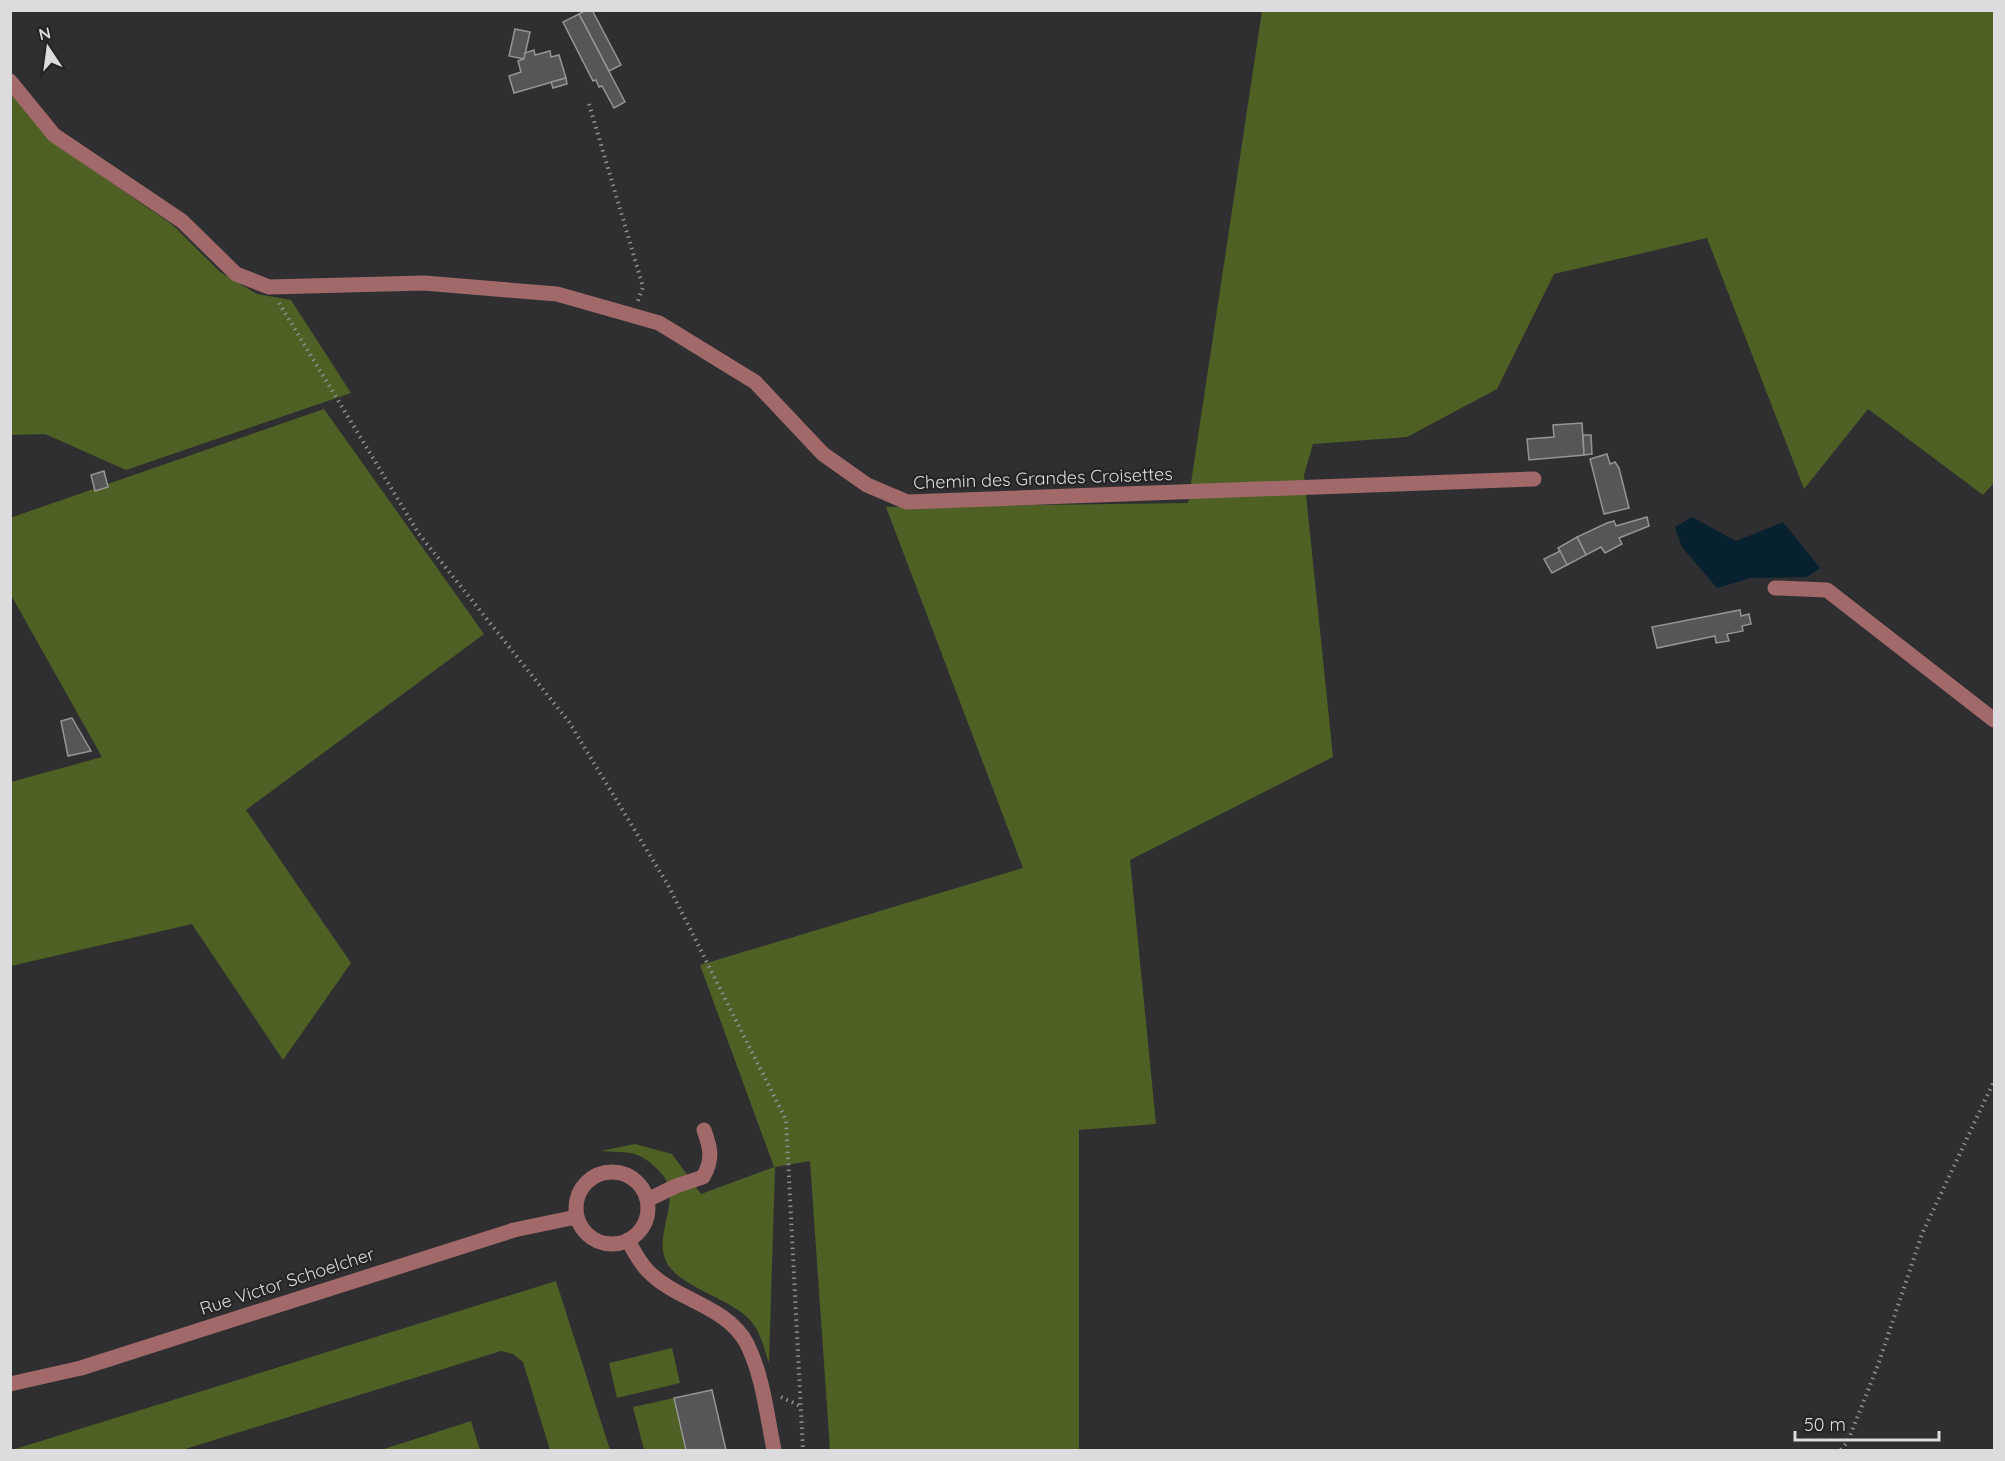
<svg xmlns="http://www.w3.org/2000/svg" width="2005" height="1461" viewBox="0 0 2005 1461" font-family="Quicksand,sans-serif">
<style>
.green{fill:#4e6024}
.water{fill:#07212f}
.building{fill:#565558;stroke:#949496;stroke-width:1.5}
.lines{fill:none;stroke-linecap:round;stroke-linejoin:round}
.path{stroke:#8e8e90;stroke-width:4;stroke-dasharray:1.5 4.5;stroke-linecap:butt}
.minor{stroke:#a2696a;stroke-width:15}
.labels{text-anchor:middle;dominant-baseline:central;stroke-width:4.5;stroke-linejoin:round;paint-order:stroke}
.street-label{font-size:18px;fill:#dcdcde;stroke:#252527}
</style>
<rect width="100%" height="100%" fill="#2f2f31"/>
<g class="green">
<path d="M1262,11H1994V483L1983,495L1868,409L1804,489L1707,238L1554,274L1497,389L1407,437L1313,444L1304,475L1333,757L1130,860L1156,1124L1079,1130V1450H830L810,1161L775,1167L769,1363C765,1351 761,1335 754,1325C737,1300 685,1290 668,1265C650,1236 685,1200 661,1173C639,1149 630,1153 600,1151L635,1144L672,1154L701,1194L774,1167L700,965L1023,868L886,507L1188,503Z"/>
<path d="M10,92L52,142L173,225L220,272L257,294L291,300L351,393L126,470L45,434L11,435Z"/>
<path d="M324,409L484,634L246,810L351,963L283,1060L192,924L11,966V782L102,757L11,595L10,518Z"/>
<path d="M556,1281L610,1450H550L523,1362L513,1354L501,1351L182,1450H12Z"/>
<path d="M672,1348L680,1383L617,1398L609,1363Z"/>
<path d="M674,1398L686,1450H644L633,1407Z"/>
<path d="M471,1421L480,1450H381Z"/>
</g>
<path class="water" d="M1692,517L1736,541L1783,522L1820,568L1807,577L1751,578L1717,588L1682,547L1675,527Z"/>
<g class="building">
<path d="M586,10H592L621,65L609,71L579,14Z"/>
<path d="M579,14L625,102L614,108L602,86L599,87L596,80L593,81L563,22Z"/>
<path d="M515,29L530,32L524,59L509,56Z"/>
<path d="M534,50L535,55L550,51L551,57L559,55L566,78L514,93L509,76L521,72L518,61L524,59L525,53Z"/>
<path d="M566,78L567,84L553,88L551,82Z"/>
<path d="M1582,423L1584,455L1529,460L1527,439L1554,437L1553,425Z"/>
<path d="M1583,435H1591L1592,454L1584,455Z"/>
<path d="M1607,454L1610,464L1615,462L1619,468L1629,508L1604,514L1590,459Z"/>
<path d="M104,471L108,487L95,491L91,475Z"/>
<path d="M1647,517L1649,526L1619,538L1622,544L1605,553L1601,547L1586,555L1577,537L1607,523L1614,521L1616,526Z"/>
<path d="M1577,537L1586,555L1567,565L1558,548Z"/>
<path d="M1560,551L1567,565L1552,573L1544,559Z"/>
<path d="M1740,610L1741,616L1749,614L1751,624L1742,626L1743,631L1727,634L1729,641L1716,643L1715,636L1657,648L1652,627Z"/>
<path d="M72,718L91,751L68,756L61,721Z"/>
<path d="M712,1390L726,1450H686L674,1398Z"/>
</g>
<g class="lines">
<g class="path">
<path d="M589,104L643,287L638,301"/>
<path d="M279,303L419,534L569,722L668,885L786,1120L803,1450"/>
<path d="M781,1397L802,1407"/>
<path d="M1841,1450L1848,1441L1878,1365L1922,1234L1994,1081"/>
</g>
<g class="minor">
<path d="M10,81L54,135L182,221L236,274L269,287L424,283L557,294L659,323L755,382L823,454L867,485L907,502L1534,479"/>
<path d="M1775,588L1827,590L1994,720"/>
<circle cx="612" cy="1208" r="36"/>
<path d="M647,1200L676,1186L703,1177C713,1160 711,1149 704,1130"/>
<path d="M628,1240C633,1250 640,1263 648,1271C675,1300 728,1306 747,1344C763,1376 767,1416 774,1450"/>
<path d="M10,1384L81,1368L514,1230L576,1217"/>
</g>
</g>
<g class="labels">
<g class="street-label">
<text transform="translate(1043 478) rotate(-2)">Chemin des Grandes Croisettes</text>
<text transform="translate(287 1281) rotate(-18)">Rue Victor Schoelcher</text>
</g>
</g>
<rect width="2005" height="1461" fill="none" stroke="#dcdcde" stroke-width="24"/>
<g transform="translate(48 48) rotate(347)" stroke="#252527" stroke-width="4.5" paint-order="stroke">
<path d="M0-4.5L10 22L0 15L-10 22Z" fill="#dcdcde"/>
<text y="-9" font-size="16" font-weight="bold" text-anchor="middle" fill="#dcdcde">N</text>
</g>
<path d="M1795 1431v9h144v-9" fill="none" stroke="#dcdcde" stroke-width="3"/>
<text x="1804" y="1431" font-size="18" fill="#dcdcde" stroke="#252527" stroke-width="4.5" paint-order="stroke">50 m</text>
</svg>
